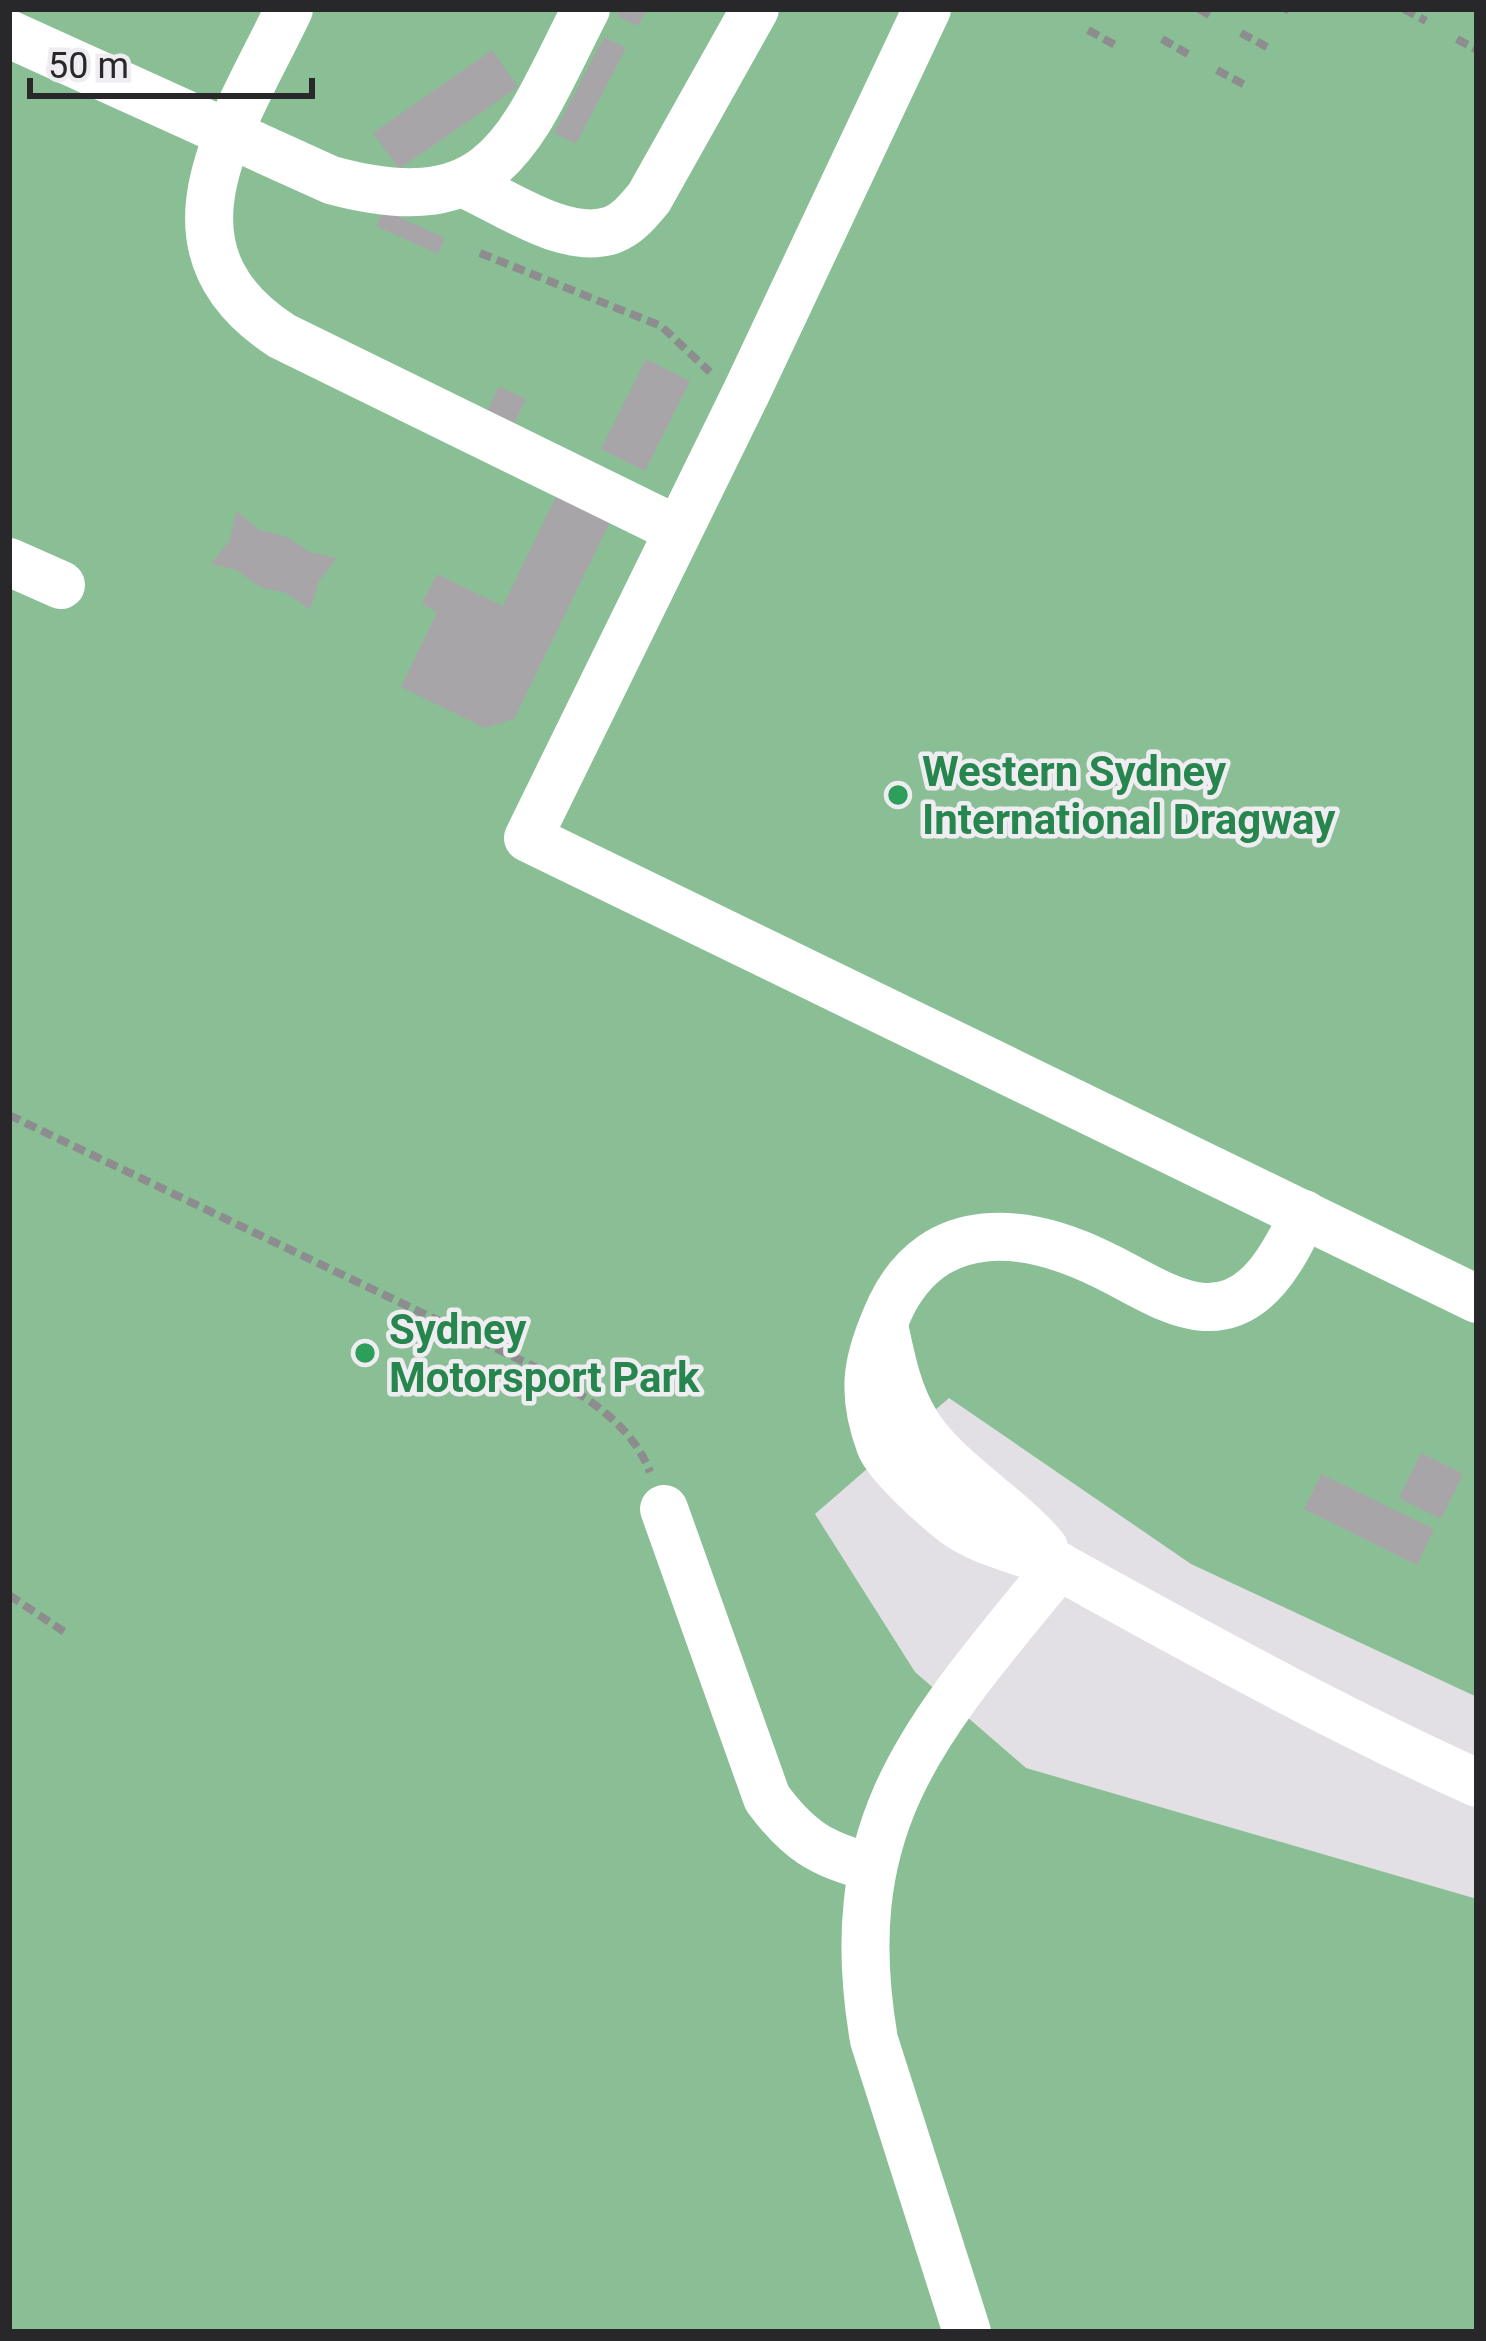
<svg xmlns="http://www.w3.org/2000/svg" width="1486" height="2341" viewBox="0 0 1486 2341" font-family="Roboto,sans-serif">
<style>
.green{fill:#8abf95}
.building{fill:#a8a5a9}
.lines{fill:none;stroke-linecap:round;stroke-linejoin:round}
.path{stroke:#8d8c8f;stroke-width:8;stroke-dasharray:12 6;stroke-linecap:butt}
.minor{stroke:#fff;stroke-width:48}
.leisure-dot{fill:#2e9e5b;stroke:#efedf1;stroke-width:4.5}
.labels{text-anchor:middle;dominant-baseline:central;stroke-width:9;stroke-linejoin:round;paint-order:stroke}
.leisure-label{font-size:42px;font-weight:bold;fill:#27864d;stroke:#efedf1;text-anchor:start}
</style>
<rect width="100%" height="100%" fill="#e2e0e4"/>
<path class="green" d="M9,9H1477V1697L1191,1564L949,1398L815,1514L915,1672L1026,1768L1477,1899V2332H9Z"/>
<g class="building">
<path d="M620,9H647L638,26L617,16Z"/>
<path d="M604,37L626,48L576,144L554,133Z"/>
<path d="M492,50L518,87L399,169L373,133Z"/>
<path d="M384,210L445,238L438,254L376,226Z"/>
<path d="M646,359L690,381L645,471L601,449Z"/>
<path d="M499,386L526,399L512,428L485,416Z"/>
<path d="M558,492L612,518L514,719L485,728L401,687L437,612L422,604L437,574L503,606Z"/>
<path d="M237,511L259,530L285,536L310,552L337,558L319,581L310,610L286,593L260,587L236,570L211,564L229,541Z"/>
<path d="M1421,1453L1463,1474L1441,1519L1399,1498Z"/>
<path d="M1321,1474L1434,1529L1417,1565L1304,1509Z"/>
</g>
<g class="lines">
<g class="path">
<path d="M1199,9L1211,16"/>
<path d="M1286,9L1289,11"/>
<path d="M1404,9L1426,21"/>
<path d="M1088,30L1117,46"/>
<path d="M1241,33L1267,47"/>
<path d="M1162,39L1188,54"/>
<path d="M1457,39L1477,50"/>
<path d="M1217,70L1245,85"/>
<path d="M480,253L661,326L710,372"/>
<path d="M9,1115L537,1368C581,1394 631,1422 650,1472"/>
<path d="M9,1595L69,1635"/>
</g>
<g class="minor">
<path d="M289,9C236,122 143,246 282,336L678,530"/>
<path d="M927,9L747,391L528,838L1477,1299"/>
<path d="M9,34L331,180C499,226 520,137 586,9"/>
<path d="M465,184C505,202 566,246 612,230C628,224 638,211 649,198L755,9"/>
<path d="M9,562L61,585"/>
<path d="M1304,1214C1284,1255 1258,1310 1204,1307C1170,1305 1133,1279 1103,1265C1026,1227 935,1216 891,1306C867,1358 860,1391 880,1445C887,1465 937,1509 955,1523C986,1546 1031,1551 1064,1569C1199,1644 1336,1719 1477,1783"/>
<path d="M885,1330C892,1362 898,1393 915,1421C941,1467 1009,1506 1044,1548"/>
<path d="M664,1509L767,1798C797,1839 821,1855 871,1867"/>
<path d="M967,2332L874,2040C836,1819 929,1726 1059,1566"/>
</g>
</g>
<g class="leisure-dot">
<circle cx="898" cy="795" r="12"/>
<circle cx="365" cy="1353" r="12"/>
</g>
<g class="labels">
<g class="leisure-label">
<text x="922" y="771">Western Sydney<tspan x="922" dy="48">International Dragway</tspan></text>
<text x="389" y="1329">Sydney<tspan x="389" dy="48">Motorsport Park</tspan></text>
</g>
</g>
<rect width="1486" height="2341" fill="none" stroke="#282729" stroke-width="24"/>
<path d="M30 78v18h282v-18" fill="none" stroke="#282729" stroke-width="6"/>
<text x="48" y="78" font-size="36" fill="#282729" stroke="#efedf1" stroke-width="9" paint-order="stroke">50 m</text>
</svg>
